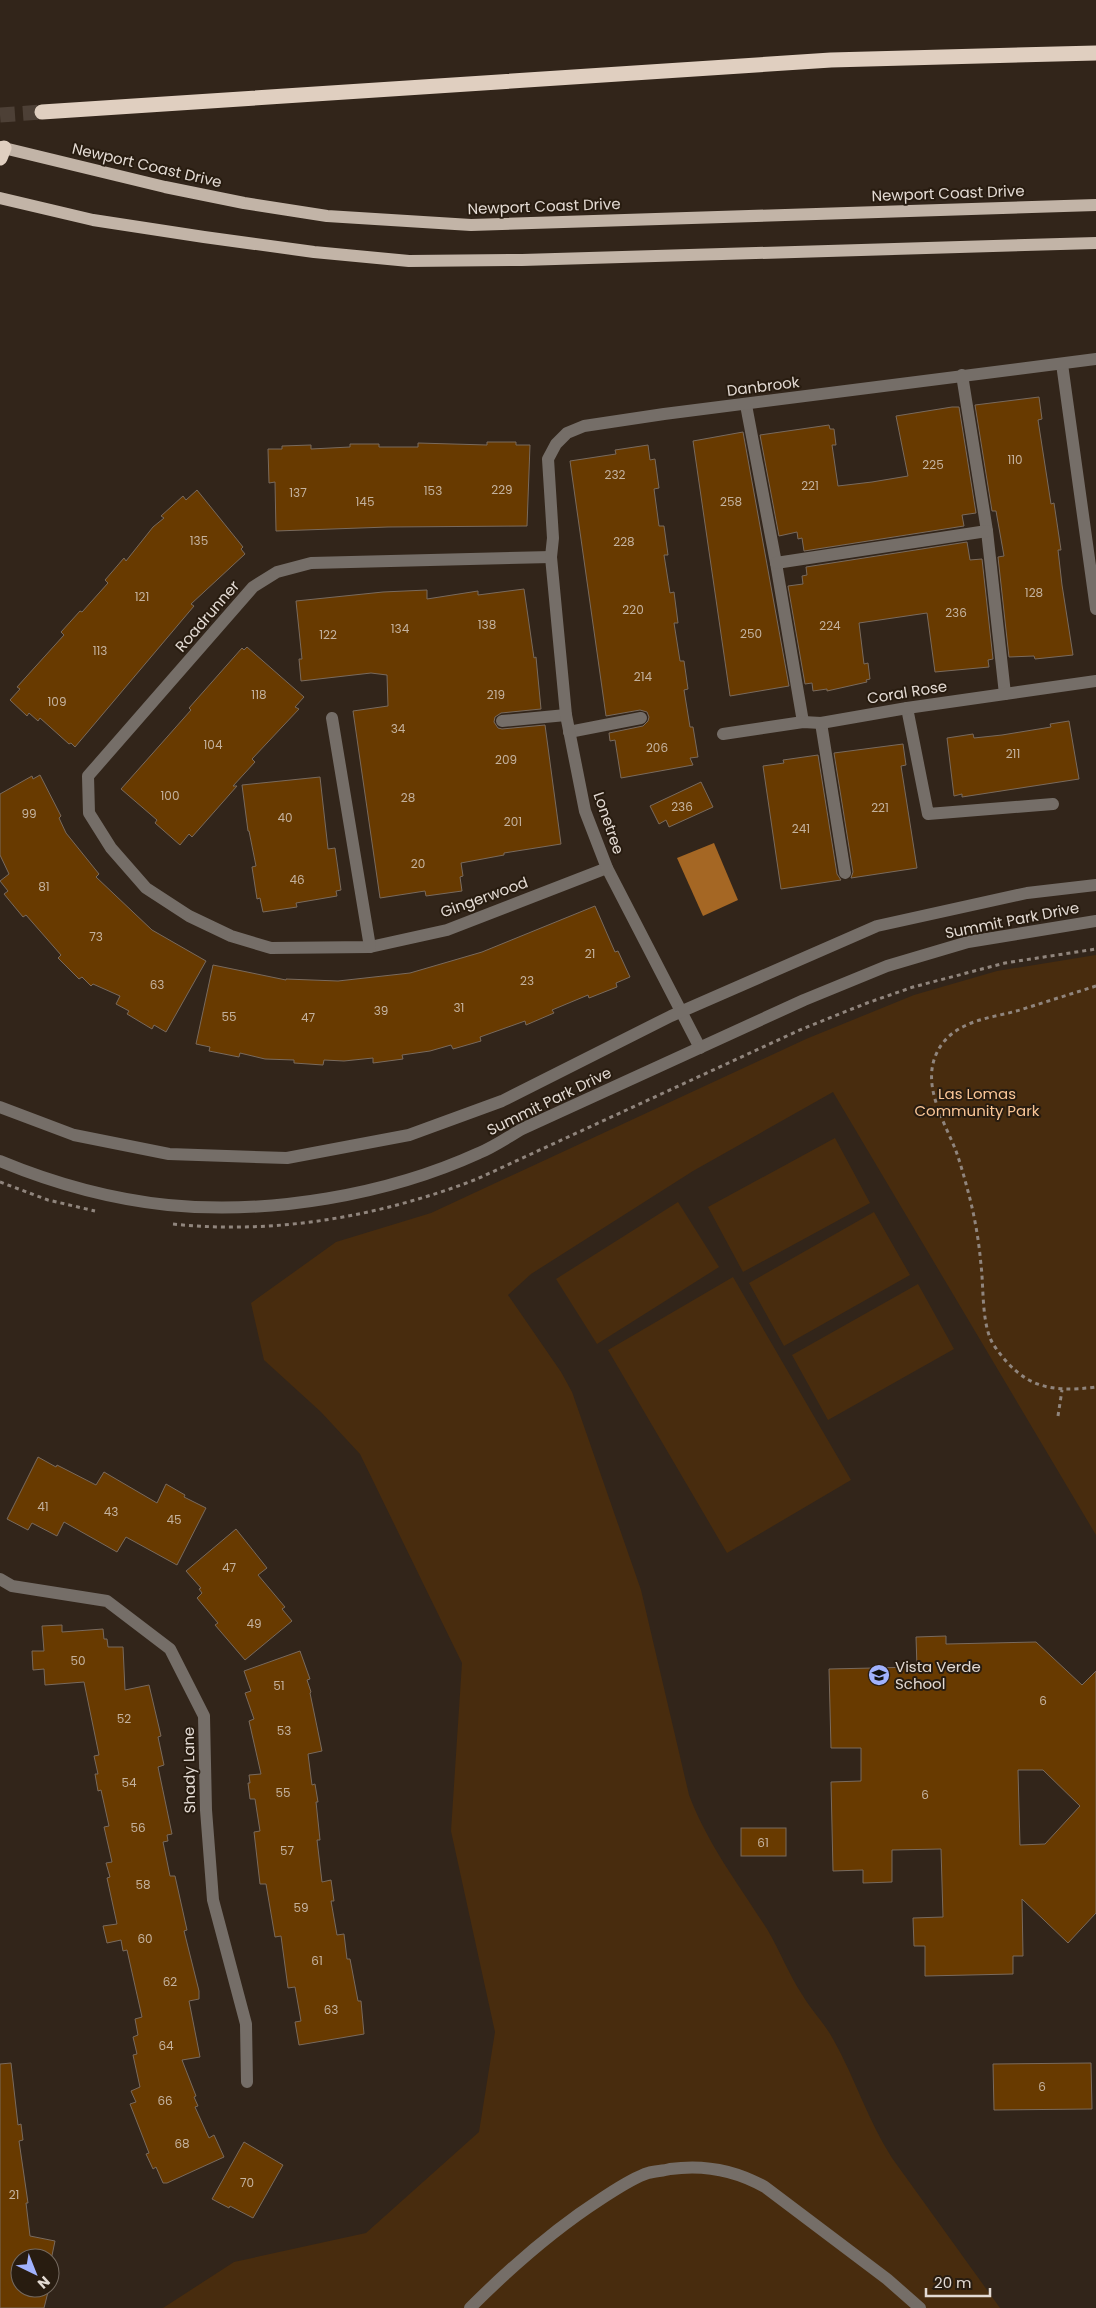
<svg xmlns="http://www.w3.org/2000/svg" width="1096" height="2308" viewBox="0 0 1096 2308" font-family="Poppins,sans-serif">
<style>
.green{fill:#482c0e}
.water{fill:#a56724}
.building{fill:#683a00;stroke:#796a5d;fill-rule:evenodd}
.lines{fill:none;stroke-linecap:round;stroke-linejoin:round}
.highway-tunnel{stroke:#4d4036;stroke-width:15;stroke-dasharray:15 8;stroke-linecap:butt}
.path{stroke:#90857d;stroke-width:3;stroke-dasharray:4 4;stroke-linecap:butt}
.minor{stroke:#756e68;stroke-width:12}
.major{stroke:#c2b4a7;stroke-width:12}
.highway{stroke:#e0cfc0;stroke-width:15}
.labels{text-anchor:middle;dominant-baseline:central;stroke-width:4;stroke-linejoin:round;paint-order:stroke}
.number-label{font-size:12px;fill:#c4b29e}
.street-label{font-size:15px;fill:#e3dad3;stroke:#281c10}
.park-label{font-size:15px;fill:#f9c596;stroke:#281c10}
.poi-label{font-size:15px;fill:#e3dad3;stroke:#281c10;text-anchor:start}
</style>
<rect width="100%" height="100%" fill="#32251a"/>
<g class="green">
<path d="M1096,955V1535L833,1092L693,1171L531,1274L508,1295L561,1372L572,1392L641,1590L689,1795C708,1845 739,1885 767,1929C780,1951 789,1975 803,1996C812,2011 825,2024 833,2039C855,2078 868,2121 892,2158L1000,2308H163L234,2262L366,2233L479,2132L495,2032L451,1831L462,1663L360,1454L321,1412L264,1360L251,1303L336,1242L431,1213L806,1039L914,995L997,971Z"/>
<path d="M835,1138L870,1203L743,1272L708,1207Z"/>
<path d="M678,1202L719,1267L597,1344L556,1279Z"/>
<path d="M874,1212L910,1275L784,1346L749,1283Z"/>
<path d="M733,1277L851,1480L727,1553L608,1350Z"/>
<path d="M918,1284L954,1349L828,1420L792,1355Z"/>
</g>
<path class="water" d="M714,843L738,900L703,916L677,858Z"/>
<g class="building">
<path d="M1039,397L1042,419L1038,420L1051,504L1054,503L1061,550H1058L1062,585L1073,655L1035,659L1034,656L1009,657L998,557L1004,556L996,511H992L975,405Z"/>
<path d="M952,407H959L976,513L962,515L964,526L804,551L802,538L798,539L797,532L779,536L760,435L829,425L830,429H834L836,445H832L838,486L872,482L908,476L896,416Z"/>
<path d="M743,432L789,686L730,696L693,441Z"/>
<path d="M487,442H516V445H530L527,526L388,527L276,531L275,482L269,483L268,449H282V446L311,445V449L350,447V444H379V447H418V443L487,445Z"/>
<path d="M648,445L650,460L655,459L659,488L654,489L659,526H664L668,555H664L670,593L674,592L678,623H674L680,661H684L688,689L684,690L690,727H693L698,757L690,758L693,765L621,778L615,740L610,741L609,733L643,726L648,721L649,717L647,712L640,710L606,716L570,461L616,454L615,450Z"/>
<path d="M197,490L243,547L241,549L245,554L191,604L194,606L75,747L71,743L69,744L40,718L38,721L29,713L27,716L10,700L20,689L17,687L64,635L61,632L80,611L82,612L108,583L105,580L124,558L126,561L153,527L164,518L161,516L183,496L186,500Z"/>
<path d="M967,542L970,560L982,559L993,659L988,660L989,667L935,672L927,613L859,623L864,664L868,663L870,679L866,680L867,682L827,691V689L813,691L812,683L805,684L788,586L803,584L802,576L807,575L806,567Z"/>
<path d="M524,589L534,658L536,657L541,709L501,713L495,717L494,722L498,728L502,729L545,725L561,844L504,853V855L461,863L463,876L460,877L462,891L426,896L425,891L380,898L353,711L388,706L387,675L371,673L301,681L299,659H302L296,601L383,592L427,590V599L478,591V595Z"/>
<path d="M247,647L304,697L295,707L299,709L252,759L255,762L233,786H237L192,837L189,834L180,845L155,823L157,820L121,789L191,710L189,708L242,648L244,650Z"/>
<path d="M1069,721L1079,779L962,797V794L954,796L947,738L973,734L974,738L1002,735L1051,727L1050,724Z"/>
<path d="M903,744L906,765L901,766L917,868L851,878L853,872L834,753Z"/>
<path d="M818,755L837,874L841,880L781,889L763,766L784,763L783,760Z"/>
<path d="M40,775L61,816L59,818L66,833L99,874L96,877L152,930L206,961L166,1032L154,1025L152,1029L127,1014L129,1011L116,1004L120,996L93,984L91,986L82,977L79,979L58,958L61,955L26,915L23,917L4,894L8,891L0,881L9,874L0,855V794L32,776L33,779Z"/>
<path d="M320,777L328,849L335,848L341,890L336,891L337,896L296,903L297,907L263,912L260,898L257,899L252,867L256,866L249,831H248L242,785Z"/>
<path d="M701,782L713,807L669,827L666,820L659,824L650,806Z"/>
<path d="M595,906L615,952L618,951L630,977L616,983L617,987L589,998L588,995L552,1010L554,1013L526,1025L525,1021L480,1037L481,1041L453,1049L451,1045L430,1051L402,1055L403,1059L373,1063V1058L344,1061L324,1060L323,1065L294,1063V1060L265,1059L240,1053L239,1057L209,1051L210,1047L196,1044L213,965L286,980V979L338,981L410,973L482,952Z"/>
<path d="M38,1457L56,1467L57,1465L96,1485L104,1472L157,1503L166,1484L185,1495L184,1497L206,1508L177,1565L126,1537L117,1552L64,1522L57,1536L32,1523L28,1530L7,1519Z"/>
<path d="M236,1529L267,1568L258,1575L285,1607L282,1609L292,1621L245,1660L215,1625L218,1623L197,1598L202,1593L199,1589L201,1588L186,1571Z"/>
<path d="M62,1625V1632L103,1629L104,1639H107L108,1647H123L125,1690L149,1685L161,1736L158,1737L164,1765L158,1767L172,1834L167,1835L168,1841L163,1842L170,1876H175L187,1930L184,1931L199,1991V1999L189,2001L200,2057L182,2060L196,2096L194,2097L198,2106L195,2107L209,2138L214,2135L224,2157L167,2183H163L156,2167L153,2169L146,2154L149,2153L130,2104L136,2102L131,2091L140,2087L133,2055L137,2054L133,2037L138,2035L135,2019L142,2017L127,1950L123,1951L121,1940L107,1943L103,1926L117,1924L107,1878L110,1877L106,1863L112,1862L104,1827L109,1826L101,1790L98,1791L95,1774H98L94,1756L99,1755L84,1682L45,1685L44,1669L33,1670L32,1651H44L42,1626Z"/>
<path d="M946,1636V1644L1036,1642L1082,1685L1096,1671V1913L1068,1943L1022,1899L1023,1956H1013V1974L925,1976V1946H914L913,1918L943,1917L941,1849L892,1850V1882L863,1883V1870L833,1871L831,1782L861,1781V1748H831L829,1669L917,1667L916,1637ZM1018,1770H1043L1080,1806L1045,1844L1020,1845Z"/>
<path d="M300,1651L310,1679L307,1680L311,1692L310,1693L322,1751L308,1754L312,1785L315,1784L318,1802H316L320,1840H317L322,1882L331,1880L334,1901H331L337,1935L344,1934L347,1959H350L358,2001H361L364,2034L299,2045L295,2022L301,2021L295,1987L288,1988L281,1936L275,1937L266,1884H260L254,1832L260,1831L255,1799H250L248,1783H250L249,1775L261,1774L249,1721L254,1719L245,1693L251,1691L244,1671Z"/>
<rect x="741" y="1828" width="45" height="28"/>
<path d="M11,2063L18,2125L21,2124L23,2140L19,2141L28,2203H26L30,2236L55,2241L50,2265L54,2266L50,2282V2258H20V2288H49L44,2308H0V2064Z"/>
<path d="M1091,2063L1092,2109L994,2110L993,2064Z"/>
<path d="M244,2142L283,2165L253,2218L230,2206L229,2208L212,2199Z"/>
</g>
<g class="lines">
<path class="highway-tunnel" d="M0,115L42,112"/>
<g class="path">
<path d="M1096,986C1071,994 1045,1002 1020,1010C993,1018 961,1019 942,1044C917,1079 943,1118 956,1151C961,1165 965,1180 969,1195C975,1218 979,1242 981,1265C984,1288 981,1328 995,1347C1023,1387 1049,1393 1096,1387"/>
<path d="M0,1182L48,1200L95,1211"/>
<path d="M173,1224C277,1235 381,1216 477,1179L802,1029L867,1003L913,987L1005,963L1096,949"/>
<path d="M1058,1416L1062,1390"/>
</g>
<g class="minor">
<path d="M1062,364L1096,609"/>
<path d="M962,375L987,531L1005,694"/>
<path d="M746,405L776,563L803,722"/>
<path d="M551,557L311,563L277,572L253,587L88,776L89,813L111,848L146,888L189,916L231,936L271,948L370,947L447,930L607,868"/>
<path d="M776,563L987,531"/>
<path d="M907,708L928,814L1053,804"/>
<path d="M332,718L370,947"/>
<path d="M502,721L566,715"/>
<path d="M821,723L845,873"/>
<path d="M569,732L641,718"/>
<path d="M723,734L803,722L821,723L907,708L1096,681"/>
<path d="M700,1048L607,868L585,811L566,715L551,557L553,538L548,459L556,444L567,433L584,426L664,414L1096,359"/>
<path d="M0,1107L74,1135L169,1154L287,1158L409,1135L502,1101L671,1016L877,926L1027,893L1096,885"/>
<path d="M0,1161C53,1183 111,1199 168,1205C270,1215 387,1195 479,1153C494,1147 508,1137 522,1129L804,1000L887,966L968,942L1096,921"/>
<path d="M0,1579L12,1586L107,1601L170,1649L204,1716L206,1810L213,1900L246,2024L247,2082"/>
<path d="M470,2308C510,2268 553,2230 601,2199C615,2190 632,2178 648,2173C655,2171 663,2171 670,2169C705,2164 735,2170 765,2187L887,2279L920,2308"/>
</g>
<g class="major">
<path d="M0,147L165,187L244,203L327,216L471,225L1096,205"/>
<path d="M0,198L93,220L204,237L314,252L409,261L522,260L1096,243"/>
</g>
<g class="highway">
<path d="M42,112L831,60L1096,53"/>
<path d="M0,158L4,148"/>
</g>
</g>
<defs>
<g id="school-disc" transform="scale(1.125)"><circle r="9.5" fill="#a1b2fd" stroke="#281c10"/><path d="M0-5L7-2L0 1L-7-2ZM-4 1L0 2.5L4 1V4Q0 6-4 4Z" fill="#111"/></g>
</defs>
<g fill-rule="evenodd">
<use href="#school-disc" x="879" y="1675"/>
</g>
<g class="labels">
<g class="number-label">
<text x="1015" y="459">110</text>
<text x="933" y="464">225</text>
<text x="615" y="474">232</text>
<text x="810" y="485">221</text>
<text x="502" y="489">229</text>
<text x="433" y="490">153</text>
<text x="298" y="492">137</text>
<text x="365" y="501">145</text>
<text x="731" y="501">258</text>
<text x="199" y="540">135</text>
<text x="624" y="541">228</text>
<text x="1034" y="592">128</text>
<text x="142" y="596">121</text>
<text x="633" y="609">220</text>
<text x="956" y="612">236</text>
<text x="487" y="624">138</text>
<text x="830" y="625">224</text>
<text x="400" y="628">134</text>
<text x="751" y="633">250</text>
<text x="328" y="634">122</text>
<text x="100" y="650">113</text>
<text x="643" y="676">214</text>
<text x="259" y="694">118</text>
<text x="496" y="694">219</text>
<text x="57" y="701">109</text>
<text x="398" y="728">34</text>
<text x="213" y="744">104</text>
<text x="657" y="747">206</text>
<text x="1013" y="753">211</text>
<text x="506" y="759">209</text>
<text x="170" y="795">100</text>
<text x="408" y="797">28</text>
<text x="682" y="806">236</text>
<text x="880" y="807">221</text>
<text x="29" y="813">99</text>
<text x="285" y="817">40</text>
<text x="513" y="821">201</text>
<text x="801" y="828">241</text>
<text x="418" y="863">20</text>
<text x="297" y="879">46</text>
<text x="44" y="886">81</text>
<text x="96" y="936">73</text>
<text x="590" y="953">21</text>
<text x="527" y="980">23</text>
<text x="157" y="984">63</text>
<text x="459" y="1007">31</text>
<text x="381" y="1010">39</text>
<text x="229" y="1016">55</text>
<text x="308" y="1017">47</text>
<text x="43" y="1506">41</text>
<text x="111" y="1511">43</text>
<text x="174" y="1519">45</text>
<text x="229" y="1567">47</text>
<text x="254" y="1623">49</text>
<text x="78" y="1660">50</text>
<text x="279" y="1685">51</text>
<text x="1043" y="1700">6</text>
<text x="124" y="1718">52</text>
<text x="284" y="1730">53</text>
<text x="129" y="1782">54</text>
<text x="283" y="1792">55</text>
<text x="925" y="1794">6</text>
<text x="138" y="1827">56</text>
<text x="763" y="1842">61</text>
<text x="287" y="1850">57</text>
<text x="143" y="1884">58</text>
<text x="301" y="1907">59</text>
<text x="145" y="1938">60</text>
<text x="317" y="1960">61</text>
<text x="170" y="1981">62</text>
<text x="331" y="2009">63</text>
<text x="166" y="2045">64</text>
<text x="1042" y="2086">6</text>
<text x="165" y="2100">66</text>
<text x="182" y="2143">68</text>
<text x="247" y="2182">70</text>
<text x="14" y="2194">21</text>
</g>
<g class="street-label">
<text transform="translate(147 165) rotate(13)">Newport Coast Drive</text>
<text transform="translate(948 193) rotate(-2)">Newport Coast Drive</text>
<text transform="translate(544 206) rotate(-2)">Newport Coast Drive</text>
<text transform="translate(763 386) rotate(-7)">Danbrook</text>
<text transform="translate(207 616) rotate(-49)">Roadrunner</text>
<text transform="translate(907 692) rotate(-9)">Coral Rose</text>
<text transform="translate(609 823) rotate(71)">Lonetree</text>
<text transform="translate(484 897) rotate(-20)">Gingerwood</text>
<text transform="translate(1012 920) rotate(-11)">Summit Park Drive</text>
<text transform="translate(549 1101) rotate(-26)">Summit Park Drive</text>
<text transform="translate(189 1770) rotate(-91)">Shady Lane</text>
</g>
<g class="park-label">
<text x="977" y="1093">Las Lomas<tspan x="977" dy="17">Community Park</tspan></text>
</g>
<g class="poi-label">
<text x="895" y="1666">Vista Verde<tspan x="895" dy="17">School</tspan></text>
</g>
</g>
<g transform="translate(35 2273) rotate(137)"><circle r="24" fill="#281c10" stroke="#73685e"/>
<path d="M0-4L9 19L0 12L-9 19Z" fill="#a1b2fd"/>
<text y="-8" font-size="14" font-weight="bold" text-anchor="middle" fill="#e3dad3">N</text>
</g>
<path d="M926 2288v8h64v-8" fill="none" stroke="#e3dad3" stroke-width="2.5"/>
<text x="934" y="2288" font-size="15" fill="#e3dad3" stroke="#281c10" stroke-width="4" paint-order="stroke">20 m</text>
</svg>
